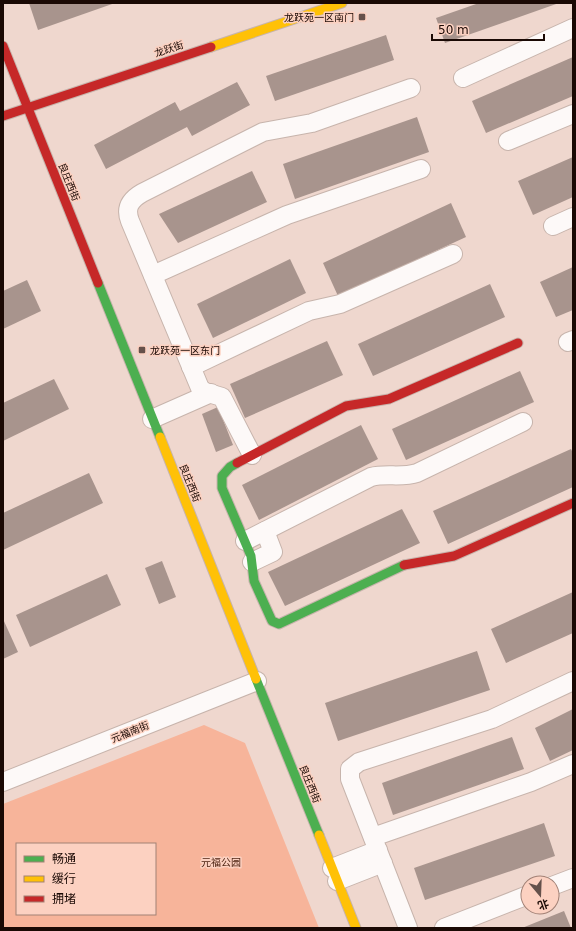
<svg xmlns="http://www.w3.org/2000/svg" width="576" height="931" viewBox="0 0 576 931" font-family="'DejaVu Sans','Noto Sans SC',sans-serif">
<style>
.green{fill:#f7b49a;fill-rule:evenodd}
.building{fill:#a8948d}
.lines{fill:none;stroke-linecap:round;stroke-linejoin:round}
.street-casing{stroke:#c7b4ac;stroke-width:20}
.fast-casing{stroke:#c7b4ac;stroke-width:11}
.slow-casing{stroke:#c7b4ac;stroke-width:11}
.jam-casing{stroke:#c7b4ac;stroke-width:11}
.street{stroke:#fdf9f8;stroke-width:18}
.fast{stroke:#4caf50;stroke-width:9}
.slow{stroke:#ffc107;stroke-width:9}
.jam{stroke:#c62828;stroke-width:9}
.poi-dot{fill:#65514b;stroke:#fcd1c1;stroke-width:1.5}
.labels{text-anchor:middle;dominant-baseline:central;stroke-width:3;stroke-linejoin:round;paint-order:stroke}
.poi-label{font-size:10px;fill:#1a0904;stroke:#fcd1c1;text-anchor:end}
.street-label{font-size:10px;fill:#1a0904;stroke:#fcd1c1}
.park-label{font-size:10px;fill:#4d2312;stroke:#fcd1c1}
</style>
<rect width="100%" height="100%" fill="#efd7ce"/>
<path class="green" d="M204,725L245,743L319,928H3V804ZM17,844H155V914H17Z"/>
<g class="building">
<path d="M29,3H115L38,30Z"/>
<path d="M479,3H559L445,43L436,18Z"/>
<path d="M386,35L394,60L275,101L266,76Z"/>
<path d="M573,57V96L486,133L472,101Z"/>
<path d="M237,82L250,105L192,136L187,127L106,169L94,145L175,102L180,111Z"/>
<path d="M417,117L429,152L295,199L283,164Z"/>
<path d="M573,157V197L533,215L518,181Z"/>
<path d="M252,171L267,202L178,243L159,214Z"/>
<path d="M451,203L466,237L338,296L323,263Z"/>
<path d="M290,259L306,293L213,338L197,304Z"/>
<path d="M573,267V310L556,317L540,282Z"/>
<path d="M27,280L41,311L3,329V291Z"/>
<path d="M490,284L505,317L373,376L358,344Z"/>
<path d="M327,341L343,375L245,418L230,384Z"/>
<path d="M520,371L534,402L406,460L392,429Z"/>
<path d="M54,379L69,409L3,441V403Z"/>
<path d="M218,407L233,445L216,452L202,414Z"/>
<path d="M361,425L378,459L259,520L242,485Z"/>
<path d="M571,449L573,453V487L448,544L433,511Z"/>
<path d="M89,473L103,503L3,550V513Z"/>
<path d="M402,509L420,543L285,606L268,572Z"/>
<path d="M162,561L176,597L159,604L145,568Z"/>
<path d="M107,574L121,605L30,647L16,615Z"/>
<path d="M573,592V633L506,663L491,629Z"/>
<path d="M3,619L18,652L3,659Z"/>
<path d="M477,651L490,690L338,741L325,703Z"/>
<path d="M573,709V750L550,761L535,728Z"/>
<path d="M512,737L524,769L393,815L382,783Z"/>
<path d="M544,823L555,856L425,900L414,868Z"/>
<path d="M564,911L571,928H522Z"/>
</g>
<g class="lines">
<g class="street-casing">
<g id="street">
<path d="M463,78L573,28"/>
<path d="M508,141L573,114"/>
<path d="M553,226L573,217"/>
<path d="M153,275L287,215L421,169"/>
<path d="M568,342L573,340"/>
<path d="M191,367L309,311L340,304L453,254"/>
<path d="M152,419L211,393"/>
<path d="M252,455L222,397L205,392L200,388L130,221C125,208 130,200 142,193L263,132L312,123L411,88"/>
<path d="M245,541L371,477C386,473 402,478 417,473L523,422"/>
<path d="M252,562L273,552L265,531"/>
<path d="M3,782L257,681"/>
<path d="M373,837L531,782L573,764"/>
<path d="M332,868L378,850"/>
<path d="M337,881L383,863"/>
<path d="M552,886L573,878"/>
<path d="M408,928L350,779V769L359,762L492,719L573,681"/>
<path d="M444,928L528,895"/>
</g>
</g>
<g class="fast-casing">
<g id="fast">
<path d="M98,283L160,437"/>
<path d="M237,463L230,467L222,476V488L251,556L254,581L272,621L279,624L404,565"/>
<path d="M256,679L319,835"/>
</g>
</g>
<g class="slow-casing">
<g id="slow">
<path d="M211,47L342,3"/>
<path d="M160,437L256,679"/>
<path d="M319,835L356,928"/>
</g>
</g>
<g class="jam-casing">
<g id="jam">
<path d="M3,46L98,283"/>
<path d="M3,116L211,47"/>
<path d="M237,463L346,406L389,399L518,343"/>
<path d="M404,565L454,556L573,503"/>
</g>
</g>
<use href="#street" class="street"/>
<use href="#fast" class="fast"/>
<use href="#slow" class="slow"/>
<use href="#jam" class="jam"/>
</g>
<g class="poi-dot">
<rect x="358" y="13" width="8" height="8" rx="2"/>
<rect x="138" y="346" width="8" height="8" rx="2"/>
</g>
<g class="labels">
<g class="poi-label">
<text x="354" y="17">龙跃苑一区南门</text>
<text x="150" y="350" text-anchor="start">龙跃苑一区东门</text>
</g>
<g class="street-label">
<text transform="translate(169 49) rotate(-18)">龙跃街</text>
<text transform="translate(69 182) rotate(68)">良庄西街</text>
<text transform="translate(190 483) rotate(68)">良庄西街</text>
<text transform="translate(130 732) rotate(-22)">元福南街</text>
<text transform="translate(310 784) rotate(68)">良庄西街</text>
</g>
<g class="park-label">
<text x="221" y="862">元福公园</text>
</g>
</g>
<rect width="576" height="931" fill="none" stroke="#1a0904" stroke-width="8"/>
<rect x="16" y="843" width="140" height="72" fill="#fcd1c1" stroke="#a28175"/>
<rect x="24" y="856" width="20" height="6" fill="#4caf50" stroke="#a28175"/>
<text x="52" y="863" font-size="12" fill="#1a0904">畅通</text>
<rect x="24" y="876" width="20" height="6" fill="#ffc107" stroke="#a28175"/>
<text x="52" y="883" font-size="12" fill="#1a0904">缓行</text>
<rect x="24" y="896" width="20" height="6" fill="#c62828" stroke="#a28175"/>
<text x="52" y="903" font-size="12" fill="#1a0904">拥堵</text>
<g transform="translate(540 895) rotate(161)"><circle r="19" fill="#fcd1c1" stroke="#a28175"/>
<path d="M0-3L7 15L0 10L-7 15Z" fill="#65514b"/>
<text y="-6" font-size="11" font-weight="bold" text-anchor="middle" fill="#1a0904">北</text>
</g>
<path d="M432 34v6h112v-6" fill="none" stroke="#1a0904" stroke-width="2"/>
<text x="438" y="34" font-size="12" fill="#1a0904" stroke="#fcd1c1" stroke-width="3" paint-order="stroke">50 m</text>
</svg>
